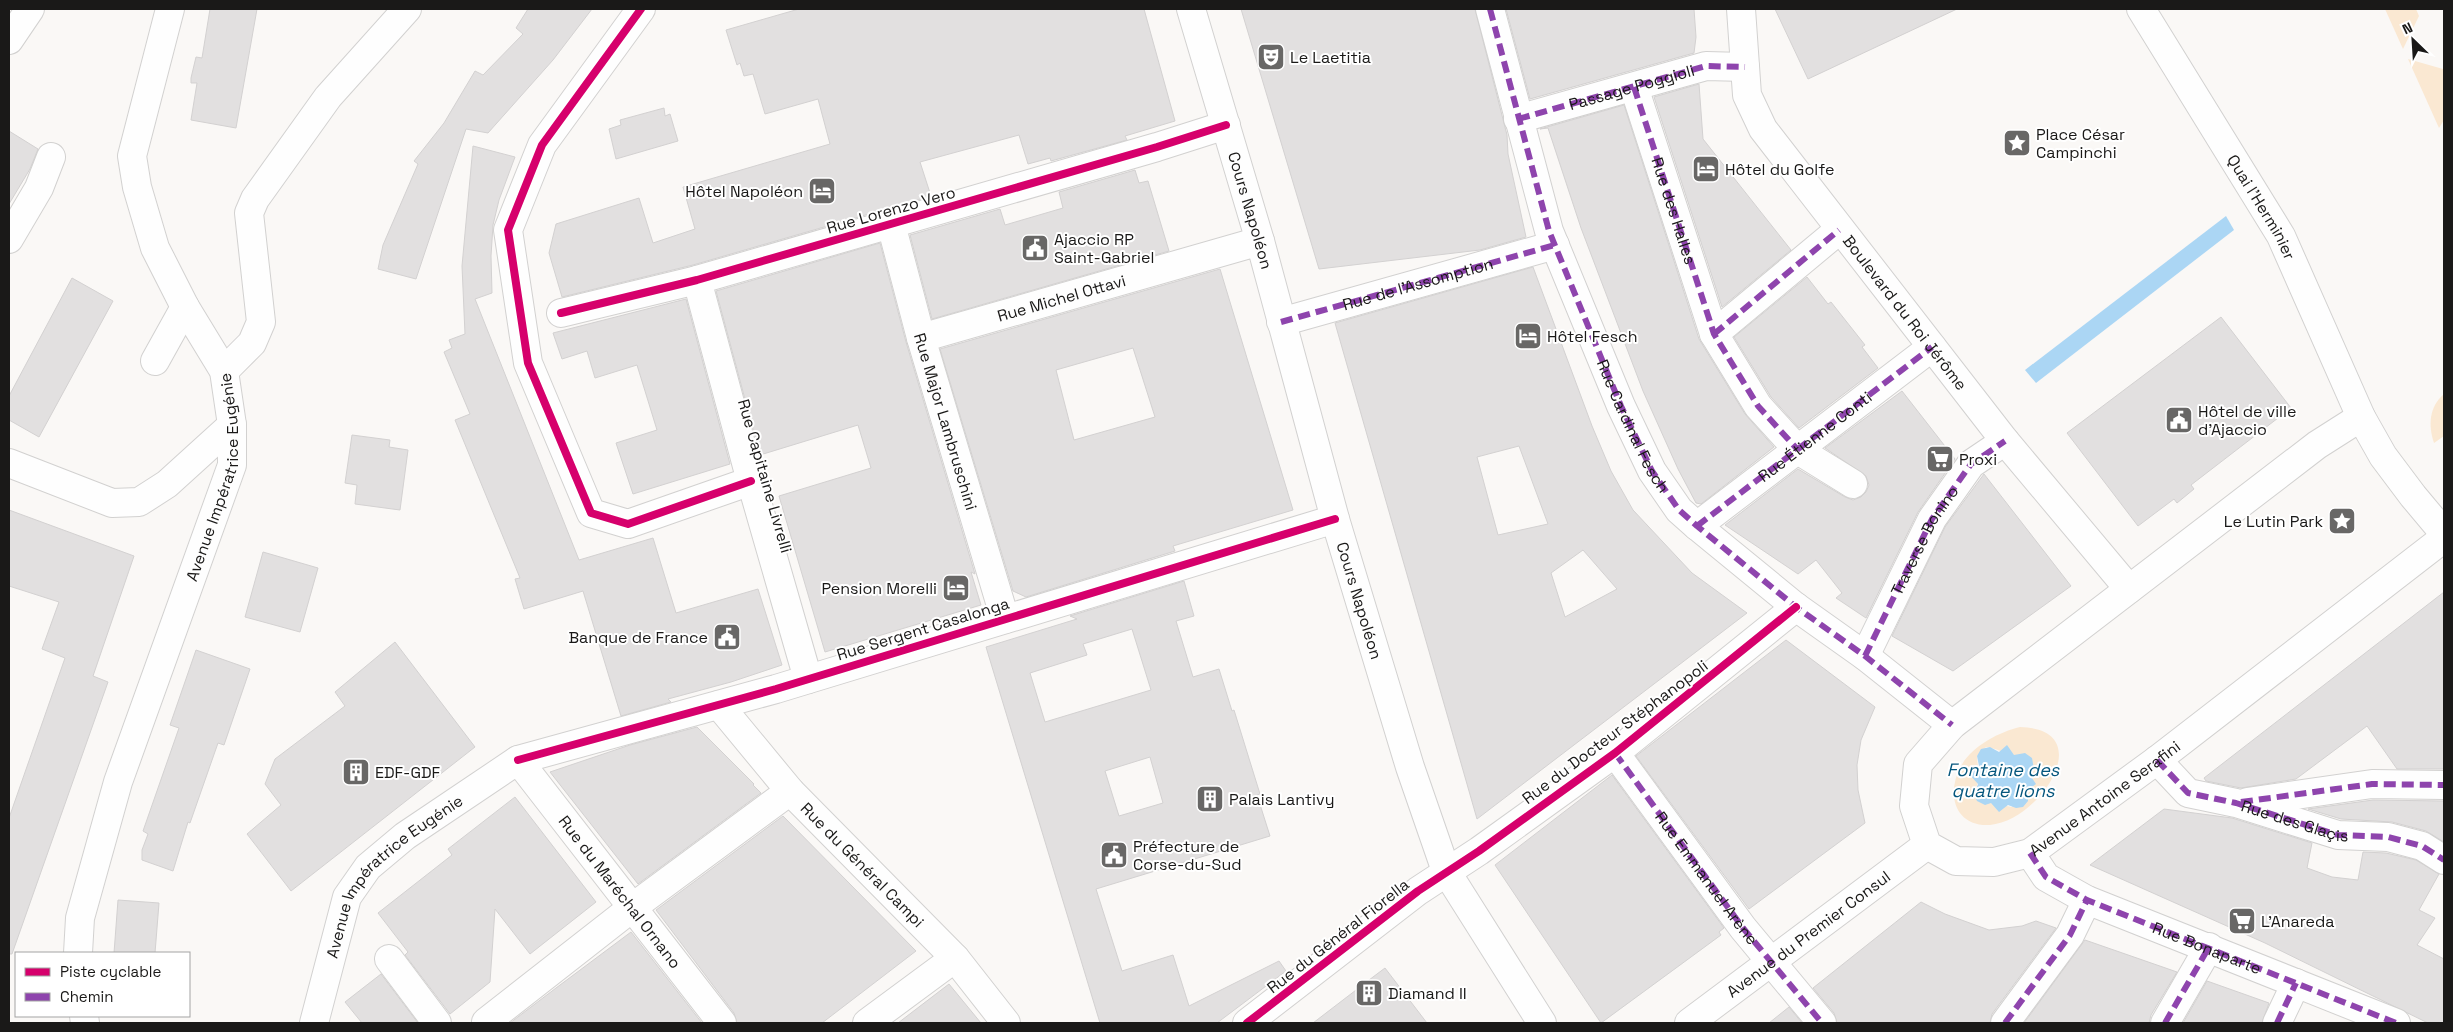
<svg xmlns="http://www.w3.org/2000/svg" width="2453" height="1032" viewBox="0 0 2453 1032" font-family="'Space Grotesk',sans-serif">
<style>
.green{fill:#fae8d2;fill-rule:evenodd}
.water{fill:#abd6f4}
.building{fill:#e2e0e0;stroke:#d3d1d1;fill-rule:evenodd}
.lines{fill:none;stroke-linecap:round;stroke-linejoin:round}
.minor-casing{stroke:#d2d1d0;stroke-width:30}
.major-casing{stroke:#d2d1d0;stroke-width:30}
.minor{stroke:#fefefe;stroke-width:28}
.major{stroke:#fefefe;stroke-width:28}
.quiet{stroke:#8e44ad;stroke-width:6;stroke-dasharray:12 6;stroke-linecap:butt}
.cycleway-casing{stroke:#fff;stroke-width:11}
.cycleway{stroke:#d6006c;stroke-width:8}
.labels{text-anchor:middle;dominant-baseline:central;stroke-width:4;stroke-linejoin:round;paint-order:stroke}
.poi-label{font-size:16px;fill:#1a1918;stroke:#fff;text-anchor:start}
.street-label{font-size:16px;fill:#1a1918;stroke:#fff}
.water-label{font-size:18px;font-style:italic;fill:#05567d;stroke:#fff}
</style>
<rect width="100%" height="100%" fill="#faf8f6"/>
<g class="green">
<path d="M2385,9H2416L2419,16L2403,49Z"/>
<path d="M2408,59L2443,69L2444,120L2439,128Z"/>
<path d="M2444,394V436L2434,443C2428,425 2429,407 2444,394Z"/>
<path d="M2020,727C2100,729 2040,821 1990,825C1954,827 1946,793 1961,766C1972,746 1999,732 2020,727ZM1986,747C1996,748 2004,753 2014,755L2012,807L1991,803L1975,789C1982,778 1977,767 1977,756Z"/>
</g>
<g class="water">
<path d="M2226,216L2234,230L2036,383L2025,370Z"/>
<path d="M2007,745L2014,755L2025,753L2032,758L2034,769L2030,775L2036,784L2028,790V801L2023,807L2016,808L2008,805L1999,812L1991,803L1985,805L1977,801L1974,795L1978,784L1969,774L1979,766L1977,756L1981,749L1990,747L1999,752Z"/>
</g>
<g class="building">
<path d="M210,9H257L236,128L191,120L197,83H191V78L196,57L202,58Z"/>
<path d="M528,9H592L553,60L488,133L466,129L416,279L378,269L383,245L418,164L414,161L444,123L475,71L483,75L523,34L516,28Z"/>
<path d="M799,9H1144L1175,121L1125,136L1127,140L1051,161L1050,158L1028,164L1019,135L920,162L931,196L693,265L562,297L549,253L556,224L639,198L653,243L695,229L683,187L830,144L818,99L765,114L753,74L744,76L740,63L737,65L726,30Z"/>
<path d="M1241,9H1475L1507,135L1508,154L1526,237L1480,250L1319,269Z"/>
<path d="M1506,9H1694L1696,37L1694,53L1530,99Z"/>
<path d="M1775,9H1957L1808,79Z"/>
<path d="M1699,84L1703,139L1791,250L1722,307L1654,97Z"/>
<path d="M1624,105L1699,339L1745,414L1774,447L1701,504L1696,503L1678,469L1643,391L1581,228L1548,128L1540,129Z"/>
<path d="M664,108L665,116L670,114L678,141L616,159L609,129L621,125L620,120Z"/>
<path d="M9,131L38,149L30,169L9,204Z"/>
<path d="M473,146L515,157L499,200L493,225L491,256L492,293L475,299L579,560L653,538L676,613L758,589L782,665L731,682L668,699L671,702L621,716L583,591L524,609L515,579L520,578L455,420L470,414L444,352L452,348L449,340L465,334L462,266Z"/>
<path d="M1135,170L1139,183L1148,181L1169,251L932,319L910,235L1000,209L1005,225L1063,208L1059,192Z"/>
<path d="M880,243L906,342L975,574L971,572L981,605L825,652L779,496L871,468L858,425L760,455L716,291Z"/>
<path d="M1533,267L1592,426L1611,471L1633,510L1692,573L1747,613L1477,819L1335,323ZM1519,446L1548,524L1498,535L1477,457ZM1583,550L1617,589L1565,617L1551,573Z"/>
<path d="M1220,269L1293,510L1173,546L1175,551L1026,597L1013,591L940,349ZM1133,348L1155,417L1074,440L1056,370Z"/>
<path d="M1807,277L1828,304L1831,302L1865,345L1862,347L1878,368L1799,428L1771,397L1734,337Z"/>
<path d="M72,278L113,301L39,437L9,420V396Z"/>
<path d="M686,299L730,464L633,494L616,443L657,430L637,365L595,378L587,351L562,359L553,333Z"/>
<path d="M2221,317L2291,408L2191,485L2194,489L2177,503L2174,499L2138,526L2067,433Z"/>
<path d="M1902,391L1955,459L1918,512L1866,618L1836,598L1842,593L1816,560L1798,574L1725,525L1798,469L1845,497L1853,500L1861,497L1866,492L1869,485L1866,476L1825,448Z"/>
<path d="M352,435L390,440L389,447L408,450L400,510L355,504L357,485L345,483Z"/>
<path d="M1984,474L2071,586L1953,671L1892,636L1945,527Z"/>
<path d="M9,510L134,556L93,676L108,682L12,954H9V818L65,658L42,649L59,602L9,586Z"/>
<path d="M263,552L318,568L300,632L245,617Z"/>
<path d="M1184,581L1194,616L1176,621L1193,677L1219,669L1232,711L1234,710L1260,794L1257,795L1270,836L1096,889L1122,971L1173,955L1189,1006L1279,961L1286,971L1217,1023H1100L986,647L1077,619L1070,616ZM1132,629L1151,690L1045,722L1030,673L1087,655L1083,644ZM1150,757L1163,803L1119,816L1105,771Z"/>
<path d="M2444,592V769H2397L2367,726L2296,779L2241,788L2206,781L2204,778Z"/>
<path d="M1786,640L1875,707L1861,740L1857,765L1858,790L1865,823L1749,909L1636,756Z"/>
<path d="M395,642L475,747L291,891L247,834L281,805L265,784L275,759L345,706L335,692Z"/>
<path d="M196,650L250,669L224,745L218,743L190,823L188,822L173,871L142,860V850L148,834L143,831L179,728L170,725Z"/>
<path d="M697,727L754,784L753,785L761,793L638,884L550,772L630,745Z"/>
<path d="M1612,775L1724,928L1719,932L1721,935L1601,1023L1495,865Z"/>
<path d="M515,797L596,902L530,954L495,909L490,982L450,1014L405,955L408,952L378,913L452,855L448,849Z"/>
<path d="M2373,800L2444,801V842L2426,831L2392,822L2341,819L2308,809Z"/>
<path d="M2164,809L2232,818L2312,843L2307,868L2332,877L2358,880L2363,852L2386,853L2416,860L2439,874L2419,910L2435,918L2417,945L2444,959V1023H2428L2265,943L2090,865Z"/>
<path d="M783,816L916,951L822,1023H737L734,1013L656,910Z"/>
<path d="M118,900L159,903L155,953H114Z"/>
<path d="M1921,902L1945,914L1989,930L2022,926L2036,921L2056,928L1992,1014L1990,1023H1837L1834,1013L1813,988Z"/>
<path d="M631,932L702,1023H510L556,988Z"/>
<path d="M2085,940L2177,972L2151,1015L2149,1023H2024Z"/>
<path d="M1385,968L1427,1023H1313L1373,977Z"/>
<path d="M381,974L418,1023H362L345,1002Z"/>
<path d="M2207,981L2269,1003L2262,1023H2183Z"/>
<path d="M949,984L981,1023H898Z"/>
<path d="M1789,1007L1802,1023H1769Z"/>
</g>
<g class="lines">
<g class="minor-casing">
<g id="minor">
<path d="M641,9L542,145L508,230L528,363L591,513L628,524L751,481"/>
<path id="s1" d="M1490,9L1549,231L1621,406L1652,471L1679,510L1697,526L1796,607L1865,656L1952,725"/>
<path d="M9,40L30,9"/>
<path d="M1634,87L1714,334L1758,406L1798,450L1853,484"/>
<path d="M1518,119L1706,66L1745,67"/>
<path id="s2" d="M891,224L921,338L1005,619"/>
<path d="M9,239L39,188L51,157"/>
<path d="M697,280L751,481L808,679"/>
<path d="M561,313L697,280L1157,147L1226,125"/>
<path d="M1281,322L1555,245"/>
<path d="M1714,334L1839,230"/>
<path id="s3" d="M921,338L1260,241"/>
<path d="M155,361L185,307"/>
<path d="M224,371L252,343L261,322L249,213L255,199L328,97L407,9"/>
<path d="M9,463L112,503L139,502L167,484L232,425"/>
<path d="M1697,526L1932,347"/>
<path d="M1865,656L1932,519L1971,464L2005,441"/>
<path id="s4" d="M719,705L790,791L955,958L1006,1023"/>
<path d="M1615,753L1743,928L1822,1023"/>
<path d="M518,760L776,689L1335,519"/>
<path id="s5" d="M2157,760L2188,793L2236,803L2338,835L2388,837L2422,846L2444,860"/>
<path d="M2247,802L2372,784L2444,785"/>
<path id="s6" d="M2030,853L2046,877L2087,900L2396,1023"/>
<path d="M389,959L437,1023"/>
<path d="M486,1022L633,907L790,791"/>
<path d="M867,1023L955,958"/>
<path d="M1247,1023L1418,891L1479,851L1615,753L1796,607"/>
<path d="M2005,1023L2070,935L2087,900"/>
<path d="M2165,1023L2209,947"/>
<path d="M2277,1023L2296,983"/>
</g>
</g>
<g class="major-casing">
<g id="major">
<path id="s7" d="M1191,9L1260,241L1335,519L1410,767L1446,871L1542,1023"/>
<path id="s8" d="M1741,9L1747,95L1763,129L2005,441L2129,589"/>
<path id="s9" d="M2141,9L2281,236L2361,417L2383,456L2413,496L2444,533"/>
<path id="s10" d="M2361,417L2317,445L1952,725L1918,764L1914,806L1927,845L1956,861L1994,862L2030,853L2157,760L2444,538"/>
<path id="s11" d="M78,953L80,918L118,782L232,465V425L224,371L185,307L155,248L137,187L132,156L170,9"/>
<path d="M84,1016L85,1023"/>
<path id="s12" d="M314,1023L347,897L368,867L405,836L518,760L722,1023"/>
<path id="s13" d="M1689,1023L1927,845"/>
</g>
</g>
<use href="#minor" class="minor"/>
<use href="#major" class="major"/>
<g class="quiet">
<path d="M1490,9L1549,231L1621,406L1652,471L1679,510L1697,526L1796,607L1865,656L1952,725"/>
<path id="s14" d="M1634,87L1714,334L1758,406L1798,450"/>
<path id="s15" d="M1518,119L1706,66L1745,67"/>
<path id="s16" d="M1281,322L1555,245"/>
<path d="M1714,334L1839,230"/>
<path id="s17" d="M1697,526L1932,347"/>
<path id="s18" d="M1865,656L1932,519L1971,464L2005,441"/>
<path id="s19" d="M1615,753L1743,928L1822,1023"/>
<path d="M2157,760L2188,793L2236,803L2338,835L2388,837L2422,846L2444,860"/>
<path d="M2241,802L2372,784L2444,785"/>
<path d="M2030,853L2046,877L2087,900L2396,1023"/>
<path d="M2005,1023L2070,935L2087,900"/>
<path d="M2165,1023L2209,947"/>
<path d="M2277,1023L2296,983"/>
</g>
<g class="cycleway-casing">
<g id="cycleway">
<path d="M641,9L542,145L508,230L528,363L591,513L628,524L751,481"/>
<path d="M561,313L697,280L1157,147L1226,125"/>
<path d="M518,760L776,689L1335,519"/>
<path d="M1247,1023L1418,891L1479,851L1615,753L1796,607"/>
</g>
</g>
<use href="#cycleway" class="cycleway"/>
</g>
<defs>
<g id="theatre-square" transform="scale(1.4375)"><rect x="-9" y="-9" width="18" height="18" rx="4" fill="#686766" stroke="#fff"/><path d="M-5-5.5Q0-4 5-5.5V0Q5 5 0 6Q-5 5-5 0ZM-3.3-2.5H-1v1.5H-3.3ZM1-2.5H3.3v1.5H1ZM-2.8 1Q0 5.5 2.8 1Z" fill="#fff"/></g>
<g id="sight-square" transform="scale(1.4375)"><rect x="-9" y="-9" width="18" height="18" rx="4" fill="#686766" stroke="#fff"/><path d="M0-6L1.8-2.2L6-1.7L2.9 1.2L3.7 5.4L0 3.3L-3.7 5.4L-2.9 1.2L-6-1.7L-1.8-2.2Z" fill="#fff"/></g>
<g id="hotel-square" transform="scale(1.4375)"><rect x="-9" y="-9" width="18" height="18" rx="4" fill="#686766" stroke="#fff"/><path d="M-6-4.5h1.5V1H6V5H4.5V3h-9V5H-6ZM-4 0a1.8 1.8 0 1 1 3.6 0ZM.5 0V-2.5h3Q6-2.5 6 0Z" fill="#fff"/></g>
<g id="civic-square" transform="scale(1.4375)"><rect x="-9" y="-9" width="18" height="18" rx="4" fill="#686766" stroke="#fff"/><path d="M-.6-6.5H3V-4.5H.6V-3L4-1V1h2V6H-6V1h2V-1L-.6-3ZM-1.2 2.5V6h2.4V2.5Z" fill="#fff"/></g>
<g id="supermarket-square" transform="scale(1.4375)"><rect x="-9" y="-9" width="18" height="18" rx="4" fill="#686766" stroke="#fff"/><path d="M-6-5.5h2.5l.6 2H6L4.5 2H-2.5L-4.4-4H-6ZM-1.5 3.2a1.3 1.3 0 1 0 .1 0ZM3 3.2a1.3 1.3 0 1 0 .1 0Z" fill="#fff"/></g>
<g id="building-square" transform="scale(1.4375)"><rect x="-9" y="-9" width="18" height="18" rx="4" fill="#686766" stroke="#fff"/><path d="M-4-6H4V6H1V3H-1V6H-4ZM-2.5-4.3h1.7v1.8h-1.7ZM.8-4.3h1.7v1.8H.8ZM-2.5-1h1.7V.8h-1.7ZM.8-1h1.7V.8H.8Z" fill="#fff"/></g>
</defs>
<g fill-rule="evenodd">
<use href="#theatre-square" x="1271" y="57"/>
<use href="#sight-square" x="2017" y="143"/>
<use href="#hotel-square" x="1706" y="169"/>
<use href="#hotel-square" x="822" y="191"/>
<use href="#civic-square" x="1035" y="248"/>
<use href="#hotel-square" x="1528" y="336"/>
<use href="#civic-square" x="2179" y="420"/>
<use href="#supermarket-square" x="1940" y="459"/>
<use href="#sight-square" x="2342" y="521"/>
<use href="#hotel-square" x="956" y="588"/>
<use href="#civic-square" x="727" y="637"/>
<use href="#building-square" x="356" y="772"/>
<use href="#building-square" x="1210" y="799"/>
<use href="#civic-square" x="1114" y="855"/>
<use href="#supermarket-square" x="2242" y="921"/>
<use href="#building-square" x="1369" y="993"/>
</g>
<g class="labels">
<g class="poi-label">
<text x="1290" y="57">Le Laetitia</text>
<text x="2036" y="134">Place César<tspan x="2036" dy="18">Campinchi</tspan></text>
<text x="1725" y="169">Hôtel du Golfe</text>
<text x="803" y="191" text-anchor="end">Hôtel Napoléon</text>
<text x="1054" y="239">Ajaccio RP<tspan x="1054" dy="18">Saint-Gabriel</tspan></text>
<text x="1547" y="336">Hôtel Fesch</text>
<text x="2198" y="411">Hôtel de ville<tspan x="2198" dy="18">d’Ajaccio</tspan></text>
<text x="1959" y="459">Proxi</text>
<text x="2323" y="521" text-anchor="end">Le Lutin Park</text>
<text x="937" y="588" text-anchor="end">Pension Morelli</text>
<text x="708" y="637" text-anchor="end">Banque de France</text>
<text x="375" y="772">EDF-GDF</text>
<text x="1229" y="799">Palais Lantivy</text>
<text x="1133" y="846">Préfecture de<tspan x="1133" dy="18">Corse-du-Sud</tspan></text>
<text x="2261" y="921">L'Anareda</text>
<text x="1388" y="993">Diamand II</text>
</g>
<g class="street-label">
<text stroke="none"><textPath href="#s15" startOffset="118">Passage Poggioli</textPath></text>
<text stroke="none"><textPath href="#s9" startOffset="232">Quai l'Herminier</textPath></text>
<text transform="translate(891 210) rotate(-16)">Rue Lorenzo Vero</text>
<text stroke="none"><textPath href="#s7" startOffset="210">Cours Napoléon</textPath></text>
<text stroke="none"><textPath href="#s14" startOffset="130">Rue des Halles</textPath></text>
<text stroke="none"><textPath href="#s16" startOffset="142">Rue de l'Assomption</textPath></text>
<text stroke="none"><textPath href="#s3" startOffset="146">Rue Michel Ottavi</textPath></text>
<text stroke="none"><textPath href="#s8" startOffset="356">Boulevard du Roi Jérôme</textPath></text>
<text stroke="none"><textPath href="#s2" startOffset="205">Rue Major Lambruschini</textPath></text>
<text stroke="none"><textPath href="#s1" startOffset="442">Rue Cardinal Fesch</textPath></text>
<text stroke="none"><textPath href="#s17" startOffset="148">Rue Étienne Conti</textPath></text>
<text transform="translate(765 476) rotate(74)">Rue Capitaine Livrelli</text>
<text stroke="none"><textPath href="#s11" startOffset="498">Avenue Impératrice Eugénie</textPath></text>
<text stroke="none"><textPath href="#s18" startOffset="130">Traverse Bonino</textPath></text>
<text stroke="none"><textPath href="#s7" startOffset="615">Cours Napoléon</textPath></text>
<text transform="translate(923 629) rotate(-17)">Rue Sergent Casalonga</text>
<text transform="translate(1615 732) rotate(-37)">Rue du Docteur Stéphanopoli</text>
<text stroke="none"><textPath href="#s10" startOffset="848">Avenue Antoine Serafini</textPath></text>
<text stroke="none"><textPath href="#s5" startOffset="156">Rue des Glaçis</textPath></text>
<text stroke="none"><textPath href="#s4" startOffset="215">Rue du Général Campi</textPath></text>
<text stroke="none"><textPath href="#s19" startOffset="155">Rue Emmanuel Arène</textPath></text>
<text stroke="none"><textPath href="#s12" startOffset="175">Avenue Impératrice Eugénie</textPath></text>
<text stroke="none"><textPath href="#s12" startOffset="518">Rue du Maréchal Ornano</textPath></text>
<text stroke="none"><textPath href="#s13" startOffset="149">Avenue du Premier Consul</textPath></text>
<text transform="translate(1338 936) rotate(-38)">Rue du Général Fiorella</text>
<text stroke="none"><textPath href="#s6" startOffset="205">Rue Bonaparte</textPath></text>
</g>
<g class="water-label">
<text x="2003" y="769">Fontaine des<tspan x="2003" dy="21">quatre lions</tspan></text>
</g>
</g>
<rect width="2453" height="1032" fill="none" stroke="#1a1918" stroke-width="20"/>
<rect x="15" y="952" width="175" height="65" fill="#ffffff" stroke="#a3a3a3"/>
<rect x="25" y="968" width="25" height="8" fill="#d6006c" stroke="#a3a3a3"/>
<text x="60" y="977" font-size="15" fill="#1a1918">Piste cyclable</text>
<rect x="25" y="993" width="25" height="8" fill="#8e44ad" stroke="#a3a3a3"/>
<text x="60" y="1002" font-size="15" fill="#1a1918">Chemin</text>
<g transform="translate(2413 40) rotate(335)" stroke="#ffffff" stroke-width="4" paint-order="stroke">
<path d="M0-4L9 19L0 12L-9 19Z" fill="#1a1918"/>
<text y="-8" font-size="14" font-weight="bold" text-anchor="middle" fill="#1a1918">N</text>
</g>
</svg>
